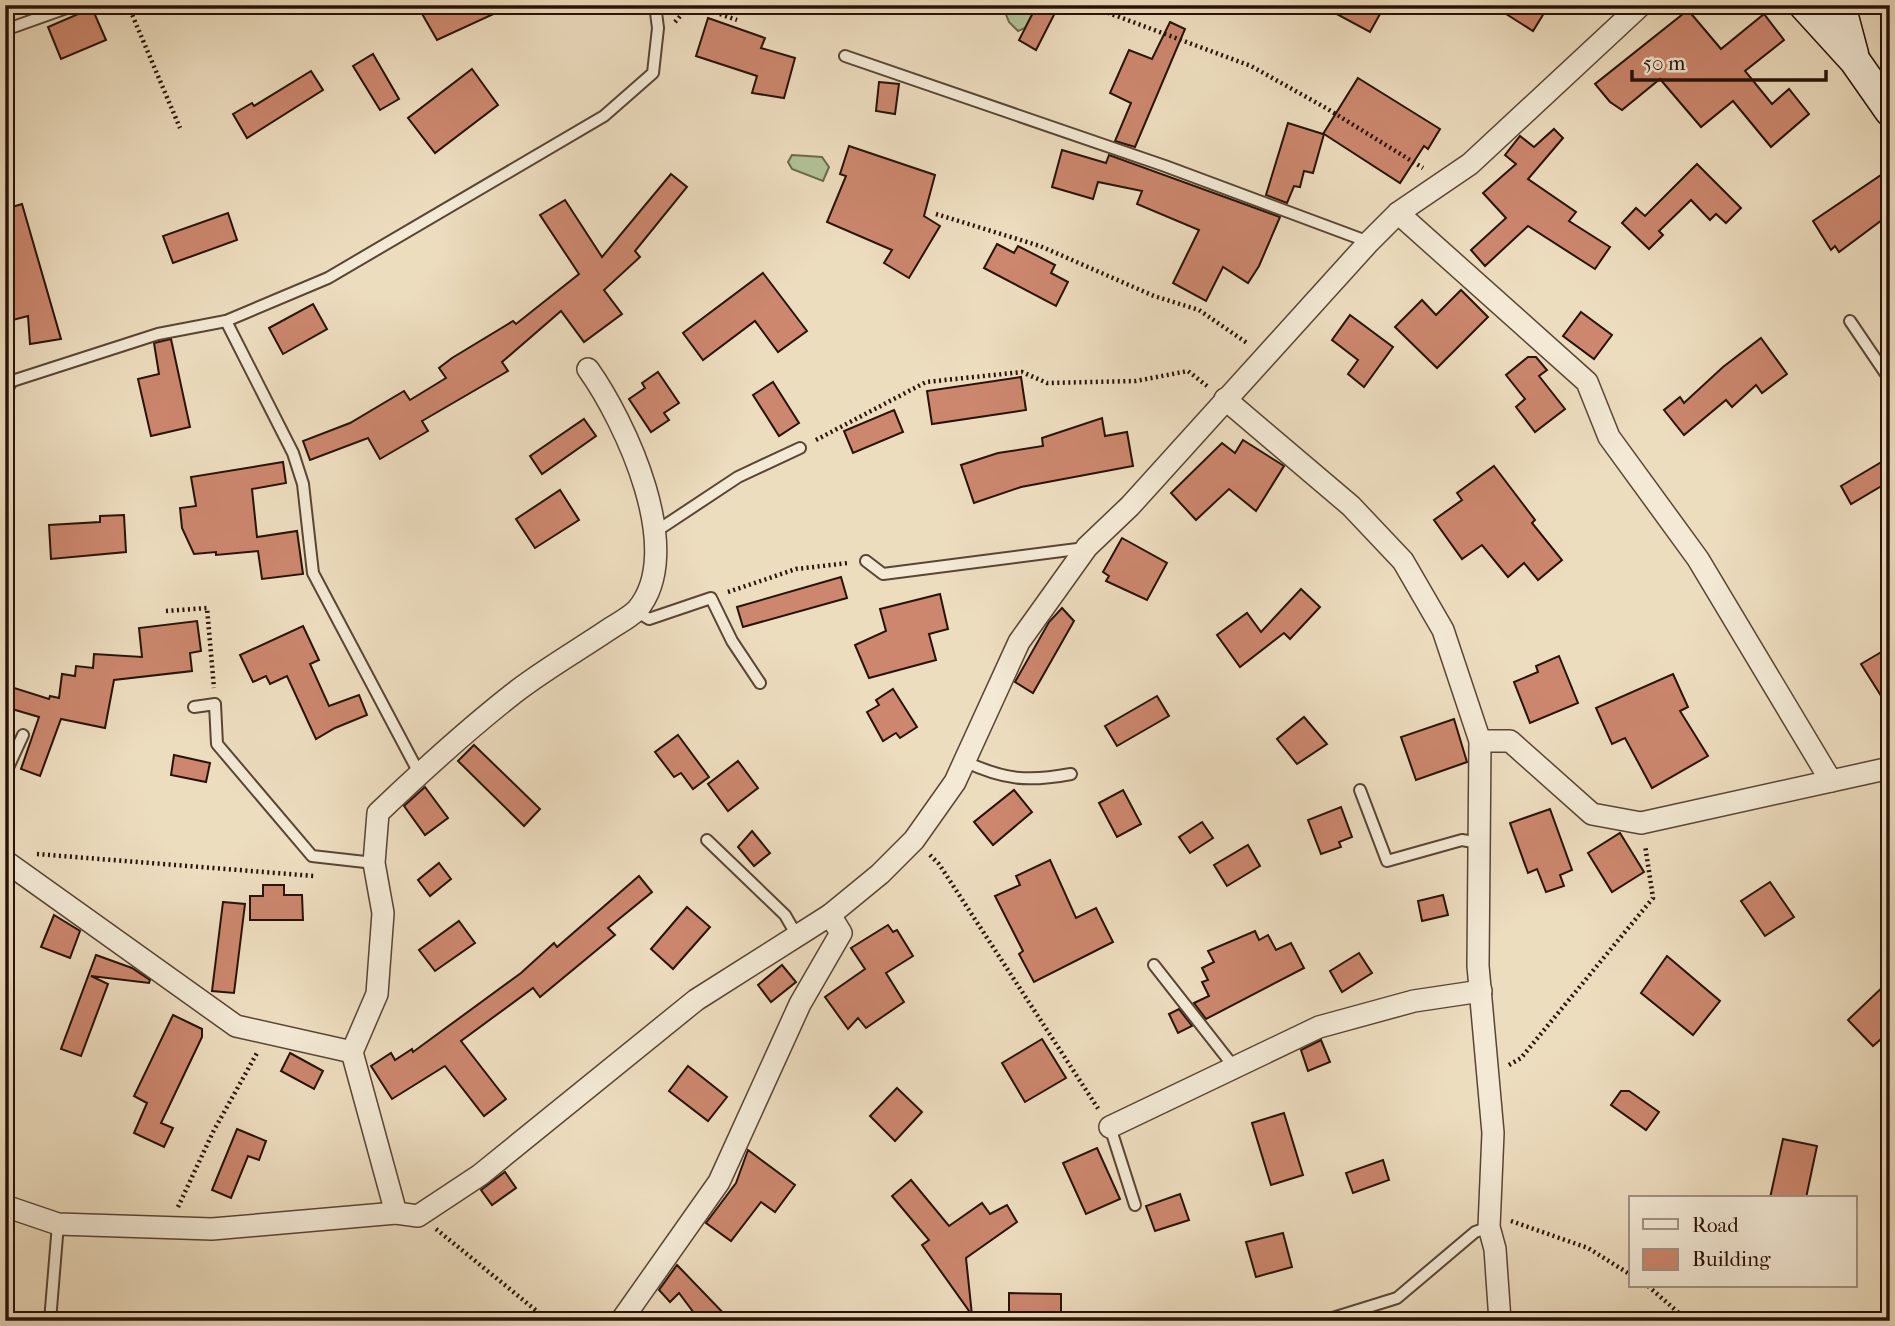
<svg xmlns="http://www.w3.org/2000/svg" width="1895" height="1326" viewBox="0 0 1895 1326" font-family="'IM FELL French Canon',serif">
<style>
.green{fill:#b2c297;stroke:#6d6a4e;stroke-width:2}
.building{fill:#cc876e;stroke:#281206;stroke-width:2}
.lines{fill:none;stroke-linecap:round;stroke-linejoin:round}
.lane-casing{stroke:#594534;stroke-width:14}
.street-casing{stroke:#594534;stroke-width:24}
.secondary-casing{stroke:#281206;stroke-width:33}
.path{stroke:#281206;stroke-width:4.5;stroke-dasharray:2 3.5;stroke-linecap:butt}
.lane{stroke:#f3e9d5;stroke-width:10}
.street{stroke:#f3e9d5;stroke-width:21}
.secondary{stroke:#f3e9d5;stroke-width:30}
</style>
<rect width="100%" height="100%" fill="#edddbf"/>
<filter id="stains"><feTurbulence type="fractalNoise" baseFrequency=".00286" numOctaves="4"/><feColorMatrix values="0 0 0 0 .2 0 0 0 0 .09 0 0 0 0 .02 0 0 0 .5 -.17"/></filter>
<radialGradient id="worn" r=".72"><stop offset=".6" stop-color="#630" stop-opacity="0"/><stop offset="1" stop-color="#630" stop-opacity=".3"/></radialGradient>
<g class="green">
<path d="M1002,5H1037L1025,28L1018,31L1009,22Z"/>
<path d="M792,155L822,157L829,167L823,181L792,169L788,162Z"/>
</g>
<g class="building">
<path d="M417,5H513L437,40Z"/>
<path d="M1037,5H1059L1036,50L1019,40Z"/>
<path d="M1320,5H1385L1370,32Z"/>
<path d="M1492,5H1549L1533,31Z"/>
<path d="M92,8L106,40L61,59L48,27Z"/>
<path d="M1688,10L1721,49L1764,14L1784,40L1745,71L1772,104L1789,89L1809,114L1771,147L1733,101L1701,127L1660,79L1622,110L1610,102L1595,84Z"/>
<path d="M708,18L765,38L761,48L795,58L784,98L752,93L757,76L696,56Z"/>
<path d="M1170,22L1185,29L1135,147L1115,141L1131,103L1110,93L1129,50L1152,59Z"/>
<path d="M373,54L399,99L380,110L353,66Z"/>
<path d="M472,69L498,105L435,153L408,118Z"/>
<path d="M311,71L323,90L247,138L233,114L252,103L254,106Z"/>
<path d="M1358,78L1440,129L1428,149L1424,146L1400,183L1324,134L1313,173L1304,171L1300,187L1294,186L1287,203L1266,195L1288,123L1323,134Z"/>
<path d="M879,82L899,84L895,114L876,111Z"/>
<path d="M1554,129L1563,138L1528,179L1576,212L1569,221L1610,247L1595,269L1528,226L1485,266L1471,250L1506,218L1483,193L1516,164L1505,155L1520,136L1534,147Z"/>
<path d="M849,146L935,175L924,216L940,226L909,278L884,263L892,250L827,222L846,176L840,174Z"/>
<path d="M1062,150L1106,163L1109,155L1280,217L1259,266L1248,283L1223,267L1206,301L1173,283L1199,230L1137,204L1142,191L1098,182L1093,199L1052,187Z"/>
<path d="M1697,164L1741,208L1726,223L1716,214L1710,220L1691,200L1659,231L1663,235L1649,249L1622,223L1636,208L1645,216Z"/>
<path d="M1890,169V214L1839,252L1835,246L1831,250L1813,221Z"/>
<path d="M671,174L687,187L635,251L640,257L604,290L622,314L584,342L561,311L502,362L508,371L422,421L428,431L380,459L368,438L310,460L303,441L350,423L404,391L410,400L446,378L439,368L452,358L513,321L516,324L579,274L540,215L565,200L602,257Z"/>
<path d="M22,204L61,339L30,344L28,316L5,322V209Z"/>
<path d="M228,213L237,240L173,263L163,236Z"/>
<path d="M997,244L1014,253L1018,246L1055,265L1051,273L1068,282L1056,306L984,268Z"/>
<path d="M763,273L807,331L778,352L755,321L703,360L683,333Z"/>
<path d="M1461,290L1488,317L1437,368L1395,327L1422,300L1436,315Z"/>
<path d="M313,304L327,329L283,354L269,328Z"/>
<path d="M1581,312L1612,335L1594,359L1563,336Z"/>
<path d="M1350,315L1393,347L1364,387L1348,374L1358,360L1332,340Z"/>
<path d="M1761,338L1787,374L1762,393L1756,385L1732,407L1726,400L1684,435L1664,410L1680,397L1684,403L1723,367Z"/>
<path d="M171,339L190,427L151,436L138,379L159,374L154,343Z"/>
<path d="M1528,357H1536L1547,370L1539,376L1565,409L1535,432L1516,407L1525,399L1506,375Z"/>
<path d="M658,372L679,403L664,413L669,420L651,432L629,399L645,388L642,383Z"/>
<path d="M1021,377L1026,410L932,424L927,391Z"/>
<path d="M773,382L799,423L779,436L753,395Z"/>
<path d="M894,410L903,432L853,453L844,431Z"/>
<path d="M1102,418L1105,436L1127,432L1133,466L1021,487L974,503L961,465L998,453L1043,446L1042,438Z"/>
<path d="M584,419L596,436L542,474L530,456Z"/>
<path d="M1243,440L1284,466L1256,511L1229,489L1196,520L1171,493L1222,443L1235,453Z"/>
<path d="M1890,457V481L1851,504L1841,486Z"/>
<path d="M283,462L286,483L252,489L257,537L297,531L303,574L262,579L258,551L216,555V552L194,554L182,528L180,508L196,506L191,477Z"/>
<path d="M1494,466L1535,520L1532,523L1562,560L1538,580L1524,563L1508,577L1482,545L1462,559L1434,520L1462,500L1457,493Z"/>
<path d="M560,490L579,520L535,548L516,519Z"/>
<path d="M124,515L126,552L51,559L49,525L100,522V516Z"/>
<path d="M1122,538L1167,563L1147,600L1106,581L1109,576L1103,572Z"/>
<path d="M841,577L847,598L743,627L737,607Z"/>
<path d="M1301,589L1320,607L1290,639L1284,633L1240,667L1217,635L1247,613L1261,632Z"/>
<path d="M940,594L948,629L929,634L936,660L869,678L855,645L886,631L880,609Z"/>
<path d="M1062,608L1074,621L1033,693L1015,682L1049,622Z"/>
<path d="M197,621L201,651L190,653L192,671L114,680L105,728L61,719L40,776L21,769L39,717L5,707V685L49,699L50,696L59,698L62,674L75,676L76,666L93,668L94,654L142,657L139,628Z"/>
<path d="M303,626L319,660L310,664L329,706L359,695L367,715L335,728L316,739L287,676L270,684L266,676L253,682L240,655Z"/>
<path d="M1883,651L1890,661V710L1861,664Z"/>
<path d="M1559,656L1578,703L1530,723L1514,682L1538,672L1536,666Z"/>
<path d="M1673,674L1688,707L1680,711L1708,756L1652,788L1625,738L1612,744L1596,708Z"/>
<path d="M893,689L917,727L900,738L896,733L883,741L867,712L879,705L876,700Z"/>
<path d="M1157,696L1169,716L1117,746L1105,726Z"/>
<path d="M1304,717L1327,744L1297,764L1277,739Z"/>
<path d="M1454,719L1467,762L1416,780L1401,737Z"/>
<path d="M678,735L709,777L693,789L681,773L674,777L655,752Z"/>
<path d="M474,745L540,809L524,826L458,761Z"/>
<path d="M174,755L210,763L206,782L171,775Z"/>
<path d="M738,761L758,788L728,811L708,784Z"/>
<path d="M425,787L448,818L425,835L404,806Z"/>
<path d="M1014,790L1032,812L993,845L974,822Z"/>
<path d="M1123,790L1141,824L1117,837L1099,803Z"/>
<path d="M1341,807L1352,837L1339,842L1341,847L1321,854L1308,820Z"/>
<path d="M1550,809L1572,870L1560,875L1564,886L1546,892L1537,869L1528,873L1510,823Z"/>
<path d="M1202,822L1213,838L1190,853L1179,837Z"/>
<path d="M752,831L770,853L754,866L738,847Z"/>
<path d="M1620,833L1644,872L1612,892L1588,853Z"/>
<path d="M1248,845L1260,866L1227,886L1214,865Z"/>
<path d="M1050,860L1076,918L1096,908L1113,942L1034,982L1019,954L1023,951L995,896L1020,885L1016,876Z"/>
<path d="M439,863L451,879L430,896L418,880Z"/>
<path d="M639,876L652,892L608,928L615,935L540,997L533,988L461,1041L506,1099L484,1116L445,1066L392,1099L371,1066L391,1053L395,1060L412,1049L413,1052L521,973L554,943L557,947Z"/>
<path d="M1770,882L1794,917L1765,936L1741,901Z"/>
<path d="M263,885H284V895H302L303,920H250V896H263Z"/>
<path d="M1443,895L1448,915L1422,921L1418,901Z"/>
<path d="M223,902L245,904L234,993L212,991Z"/>
<path d="M687,907L710,927L673,969L651,949Z"/>
<path d="M54,915L80,931L70,958L41,947Z"/>
<path d="M459,921L475,943L435,971L419,950Z"/>
<path d="M888,925L893,932L897,930L913,956L886,973L904,1002L866,1028L858,1018L848,1029L825,997L865,969L851,948Z"/>
<path d="M1255,931L1259,940L1268,935L1276,950L1291,943L1304,968L1206,1019L1194,1003L1209,996L1202,982L1208,980L1202,968L1214,962L1208,951Z"/>
<path d="M1359,953L1372,973L1342,992L1330,971Z"/>
<path d="M96,955L132,968L150,980L149,983L91,976L108,984L81,1056L61,1049Z"/>
<path d="M1667,956L1720,1001L1693,1035L1641,993Z"/>
<path d="M782,965L796,982L771,1002L758,985Z"/>
<path d="M1890,980V1031L1873,1046L1848,1020Z"/>
<path d="M1179,1009L1192,1026L1178,1033L1169,1014Z"/>
<path d="M173,1015L202,1029V1037L161,1123L173,1128L164,1147L134,1133L147,1103L134,1096Z"/>
<path d="M1042,1039L1066,1078L1025,1102L1002,1063Z"/>
<path d="M1321,1040L1330,1062L1308,1071L1301,1050Z"/>
<path d="M290,1053L323,1071L314,1089L281,1071Z"/>
<path d="M688,1066L727,1097L708,1121L669,1091Z"/>
<path d="M897,1088L922,1112L895,1141L870,1116Z"/>
<path d="M1621,1091H1629L1659,1112L1646,1130L1611,1105Z"/>
<path d="M1284,1113L1303,1175L1271,1185L1252,1123Z"/>
<path d="M237,1129L266,1141L259,1160L248,1156L231,1198L212,1190Z"/>
<path d="M1783,1139L1817,1146L1806,1198H1770Z"/>
<path d="M1097,1148L1120,1199L1086,1214L1063,1163Z"/>
<path d="M748,1150L795,1185L775,1212L761,1202L731,1241L706,1223L736,1183Z"/>
<path d="M1383,1160L1389,1180L1353,1193L1346,1173Z"/>
<path d="M505,1172L516,1188L492,1205L481,1190Z"/>
<path d="M911,1180L949,1226L982,1203L990,1214L1007,1205L1017,1222L966,1258L972,1315L922,1245L929,1240L892,1196Z"/>
<path d="M1180,1194L1189,1220L1155,1231L1146,1206Z"/>
<path d="M1283,1233L1292,1267L1256,1277L1246,1242Z"/>
<path d="M677,1265L731,1321H700L679,1293L670,1302L659,1290Z"/>
<path d="M1009,1293L1061,1294V1314H1049V1321H1009Z"/>
</g>
<g class="lines">
<g class="lane-casing">
<g id="lane">
<path d="M5,30L75,5"/>
<path d="M845,56L1165,166L1369,242"/>
<path d="M226,321L293,453L303,484L313,573L419,773"/>
<path d="M1850,321L1890,380"/>
<path d="M6,383L158,334L226,321L328,278L604,116L653,73L658,28L655,5"/>
<path d="M655,532L738,477L800,448"/>
<path d="M866,561L883,574L1085,548"/>
<path d="M636,611L649,619L711,598L732,641L760,683"/>
<path d="M194,707L215,704L217,744L312,856L374,863"/>
<path d="M964,761C1004,780 1028,782 1071,774"/>
<path d="M5,774L23,735"/>
<path d="M1360,790L1387,861L1462,840L1479,843"/>
<path d="M707,840L785,915L796,934"/>
<path d="M1154,965L1234,1067"/>
<path d="M1110,1127L1135,1205"/>
<path d="M50,1321L58,1224"/>
<path d="M1323,1321L1397,1298L1475,1232L1489,1227"/>
</g>
</g>
<g class="street-casing">
<g id="street">
<path d="M1398,213L1587,382L1609,437L1698,559L1831,781"/>
<path d="M5,381V383"/>
<path d="M1225,399L1351,506L1403,561L1443,630L1480,741L1478,966L1493,1133L1489,1227L1495,1249L1500,1321"/>
<path d="M1480,741H1510L1592,814L1641,823L1890,768"/>
<path d="M5,861L236,1026L352,1052"/>
<path d="M1110,1127L1319,1027L1414,1001L1481,991"/>
<path d="M5,1206L58,1224L212,1229L396,1213L418,1216L480,1175L696,1000L830,915L880,874L914,840L955,782L1019,642L1087,547L1130,506L1369,242L1398,213L1470,164L1641,5"/>
<path d="M396,1213L352,1052L377,994L383,913L374,863L378,813C423,770 469,728 518,690C547,668 580,649 611,628C619,623 630,617 637,610C687,552 625,421 588,369"/>
<path d="M621,1321L719,1182L800,1004L841,933L830,915"/>
</g>
</g>
<g class="secondary-casing">
<g id="secondary">
<path d="M1804,5L1855,61L1890,111"/>
<path d="M1840,5L1853,54"/>
</g>
</g>
<g class="path">
<path d="M128,5L180,128"/>
<path d="M694,5L737,20"/>
<path d="M1087,5L1251,66L1326,108L1423,168"/>
<path d="M675,22L690,5"/>
<path d="M936,214L1040,246L1154,296L1199,310L1247,343"/>
<path d="M816,440L926,382L1022,372L1047,383L1136,381L1188,371L1207,386"/>
<path d="M728,592L796,569L848,563"/>
<path d="M166,611L207,608L214,688"/>
<path d="M37,854L314,876"/>
<path d="M930,855L939,864L1099,1110"/>
<path d="M1509,1065L1521,1058L1653,898L1645,845"/>
<path d="M178,1207L213,1132L257,1053"/>
<path d="M1511,1221L1588,1248L1631,1275"/>
<path d="M436,1229L549,1321"/>
<path d="M1648,1286L1688,1321"/>
</g>
<use href="#lane" class="lane"/>
<use href="#street" class="street"/>
<use href="#secondary" class="secondary"/>
</g>
<rect width="1895" height="1326" fill="none" stroke="#edddbf" stroke-width="28"/>
<rect x="7" y="7" width="1881" height="1312" fill="none" stroke="#281206" stroke-width="3.5"/>
<rect x="14" y="14" width="1867" height="1298" fill="none" stroke="#281206" stroke-width="2"/>
<rect x="1629" y="1196" width="228" height="91" fill="#f3e9d5" stroke="#a29382" stroke-width="2"/>
<rect x="1643" y="1219" width="35" height="10" fill="#f3e9d5" stroke="#a29382" stroke-width="2"/>
<text x="1692" y="1232" font-size="21" fill="#281206">Road</text>
<rect x="1643" y="1249" width="35" height="21" fill="#cc876e" stroke="#a29382" stroke-width="2"/>
<text x="1692" y="1266" font-size="21" fill="#281206">Building</text>
<path d="M1632 70v10h194v-10" fill="none" stroke="#281206" stroke-width="3.5"/>
<text x="1643" y="70" font-size="21" fill="#281206" stroke="#f3e9d5" stroke-width="5" paint-order="stroke">50 m</text>
<rect width="100%" height="100%" filter="url(#stains)"/>
<rect width="100%" height="100%" fill="url(#worn)"/>
</svg>
